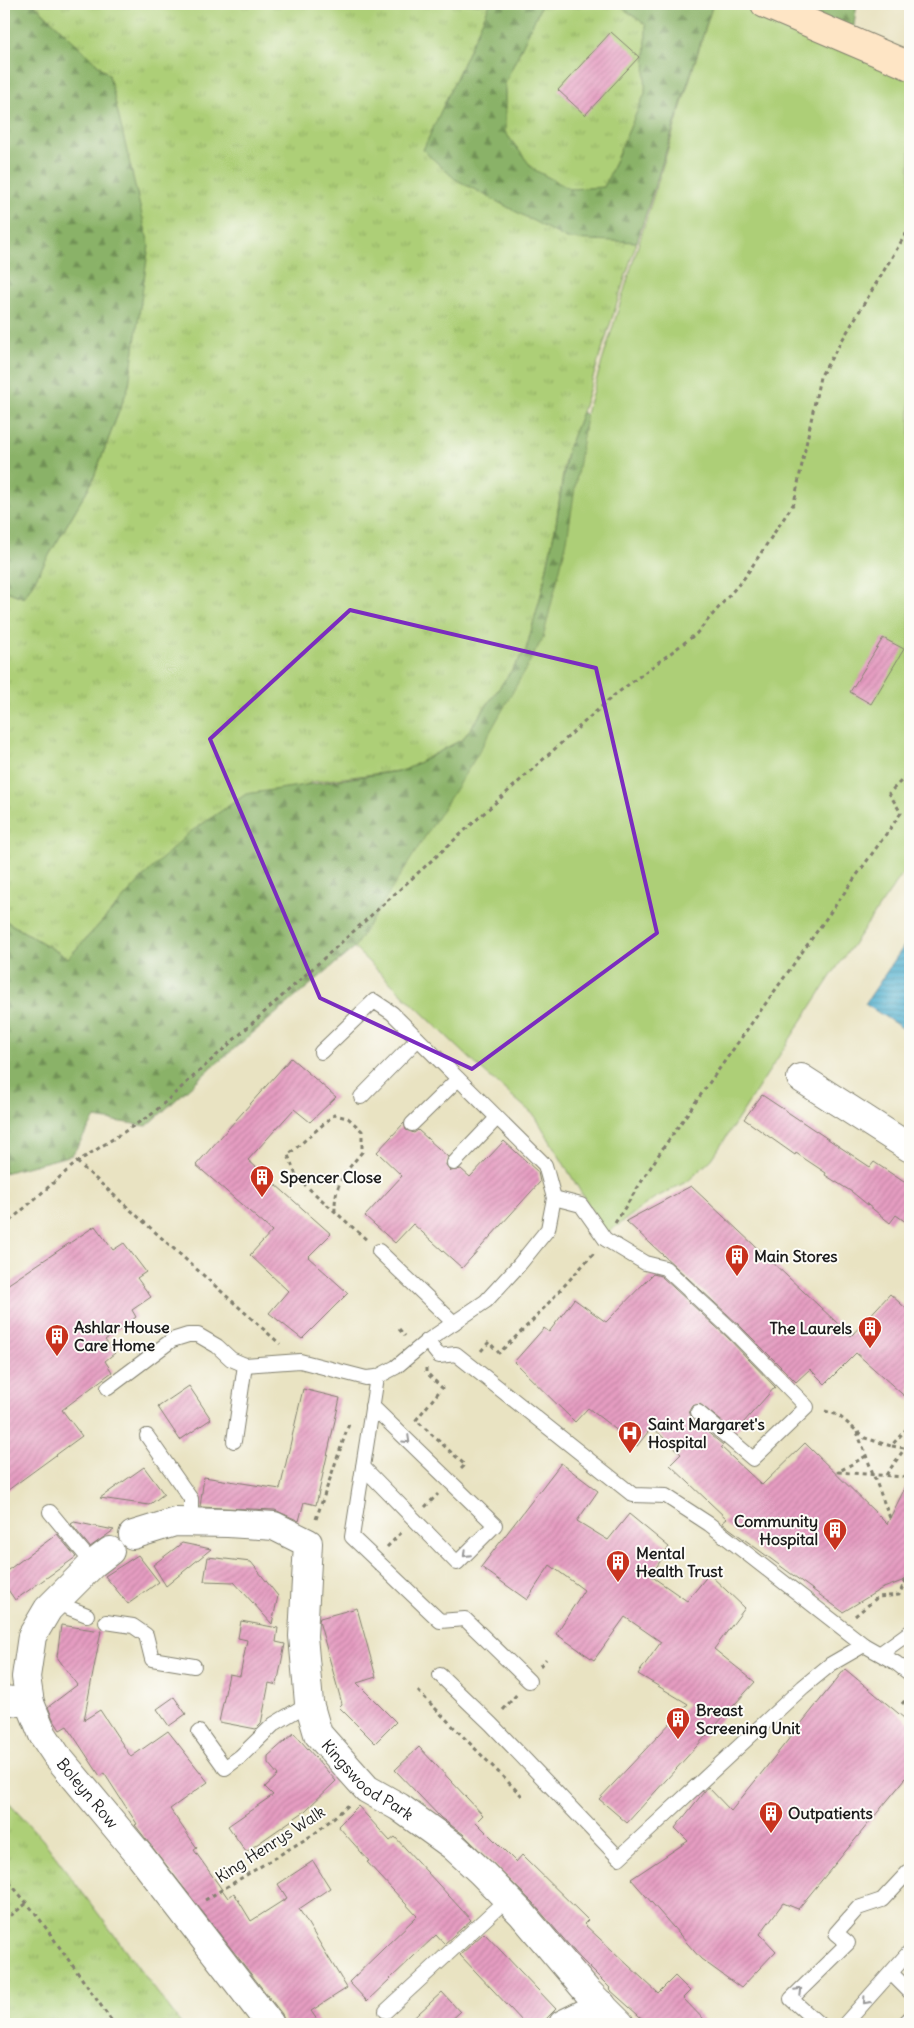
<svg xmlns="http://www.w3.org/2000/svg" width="914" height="2028" font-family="Delius,sans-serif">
  <defs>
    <pattern id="grass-tufts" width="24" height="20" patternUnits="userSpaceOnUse" patternTransform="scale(1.25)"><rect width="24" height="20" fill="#adcf77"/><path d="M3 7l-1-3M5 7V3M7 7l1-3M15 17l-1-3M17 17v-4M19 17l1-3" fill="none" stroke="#94b166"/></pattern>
    <pattern id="forest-firs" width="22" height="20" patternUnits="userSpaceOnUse" patternTransform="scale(1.25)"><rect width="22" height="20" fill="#8ab268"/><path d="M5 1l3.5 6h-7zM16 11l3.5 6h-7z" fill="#709055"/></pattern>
    <pattern id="water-rules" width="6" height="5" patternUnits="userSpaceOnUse" patternTransform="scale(1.25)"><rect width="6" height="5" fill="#4fafce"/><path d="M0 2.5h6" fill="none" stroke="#418ea6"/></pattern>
    <pattern id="building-hatch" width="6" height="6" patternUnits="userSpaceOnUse" patternTransform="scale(1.25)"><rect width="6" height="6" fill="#e59cc1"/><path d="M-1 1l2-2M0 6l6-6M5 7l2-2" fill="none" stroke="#c486a5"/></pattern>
  </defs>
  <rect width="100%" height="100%" fill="#fdfcf7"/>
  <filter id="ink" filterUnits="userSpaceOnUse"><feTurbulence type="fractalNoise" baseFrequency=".02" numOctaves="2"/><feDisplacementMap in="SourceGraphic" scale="10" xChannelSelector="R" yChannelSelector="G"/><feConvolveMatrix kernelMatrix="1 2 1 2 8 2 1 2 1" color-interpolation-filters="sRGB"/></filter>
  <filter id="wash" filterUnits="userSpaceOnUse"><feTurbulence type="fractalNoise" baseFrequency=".0096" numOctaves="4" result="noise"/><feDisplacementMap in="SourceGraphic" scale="20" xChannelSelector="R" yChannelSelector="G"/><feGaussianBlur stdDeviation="1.12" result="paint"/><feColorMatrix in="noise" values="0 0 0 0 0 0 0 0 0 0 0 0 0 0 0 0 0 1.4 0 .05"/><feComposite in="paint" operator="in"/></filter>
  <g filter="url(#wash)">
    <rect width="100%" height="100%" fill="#e9e3c2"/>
    <g fill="url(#grass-tufts)" stroke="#64764a">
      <polygon points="34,4 713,4 582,412 565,459 556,524 542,591 526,650 463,739 405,770 312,782 149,871 68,958 4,920 4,590 24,598 92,482 129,385 109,75"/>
      <polygon points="4,1798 43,1840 181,2024 4,2024"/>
    </g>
    <g fill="url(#forest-firs)" stroke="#536742">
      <polygon points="4,4 34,4 109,75 149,245 129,385 92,482 24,598 4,590"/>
      <polygon points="490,4 542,4 505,83 505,132 533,169 570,189 604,187 645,93 646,25 617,4 713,4 637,242 567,239 455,179 423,150"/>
      <polygon points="795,4 857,4 853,32"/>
      <polygon points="582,412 602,426 549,675 354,948 210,1069 147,1126 95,1118 72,1155 4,1173 4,920 68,958 149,871 189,833 246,794 405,770 463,739 526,650 542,591 556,524 567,451"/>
    </g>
    <polygon fill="#adcf77" stroke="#64764a" points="713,4 759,4 910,67 910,863 831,976 712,1159 688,1181 653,1199 606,1234 535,1116 482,1070 354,948 476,757 543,638 567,540 587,410"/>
    <polygon fill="url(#water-rules)" stroke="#366675" points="910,937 910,1033 865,1004"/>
    <g id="blocks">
      <g fill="url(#building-hatch)">
        <polygon points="611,32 639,57 585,115 558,90"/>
        <polygon points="883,638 904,649 871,704 850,692"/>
        <polygon points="291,1058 336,1097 310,1122 294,1109 248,1160 331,1234 308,1257 348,1293 302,1339 269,1313 288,1291 250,1255 272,1231 196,1165"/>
        <polygon points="762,1095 870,1167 874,1162 910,1186 910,1225 896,1215 890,1223 852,1192 825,1175 826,1173 796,1153 795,1155 744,1119"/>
        <polygon points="404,1123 406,1130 414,1133 418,1130 448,1157 446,1165 451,1171 461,1169 470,1177 504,1141 538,1172 540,1182 462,1268 413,1224 395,1243 365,1216 402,1176 377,1152"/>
        <polygon points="691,1186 851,1336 890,1294 910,1312 910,1401 856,1353 825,1384 810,1369 796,1382 739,1325 626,1221"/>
        <polygon points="95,1226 113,1250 124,1243 146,1272 137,1278 151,1297 132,1310 136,1317 105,1340 115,1353 105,1361 112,1372 62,1410 82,1436 4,1493 4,1287"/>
        <polygon points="653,1274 661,1276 727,1337 775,1387 735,1432 700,1404 692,1406 689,1411 692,1419 723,1445 721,1447 762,1485 805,1443 887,1524 910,1478 910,1578 881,1589 843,1612 722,1523 727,1519 670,1465 681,1454 652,1427 637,1446 588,1408 575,1422 514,1362 544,1328 549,1332 574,1299 606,1322"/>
        <polygon points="189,1386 211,1419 180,1440 158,1407"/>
        <polygon points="303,1389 340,1398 316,1505 304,1502 299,1521 275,1510 200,1507 204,1477 280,1489"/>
        <polygon points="561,1463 598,1491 577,1521 608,1540 629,1514 669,1547 651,1576 687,1601 709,1574 745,1608 714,1649 755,1682 627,1823 599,1799 688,1704 638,1674 661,1642 625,1617 594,1660 556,1634 584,1590 550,1565 527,1600 481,1567"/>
        <polygon points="144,1467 164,1494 149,1505 100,1498"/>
        <polygon points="74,1522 114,1530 90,1547 71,1524"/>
        <polygon points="57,1534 76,1557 15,1600 4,1584 4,1573"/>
        <polygon points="182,1543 211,1549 166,1586 153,1565"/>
        <polygon points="138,1555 159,1582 128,1604 105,1576"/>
        <polygon points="208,1557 251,1562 278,1596 272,1624 234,1582 204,1581"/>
        <polygon points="357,1608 376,1677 357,1683 396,1722 375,1743 339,1707 342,1704 319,1621 320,1618"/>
        <polygon points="241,1621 278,1628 276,1642 285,1644 277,1685 269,1683 261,1724 256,1729 219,1722 229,1674 240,1676 247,1640 238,1638"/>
        <polygon points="61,1625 101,1631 84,1720 100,1710 131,1757 168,1731 208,1782 170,1809 197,1848 194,1850 228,1898 234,1893 251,1921 287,1898 278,1884 313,1861 330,1888 299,1909 347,1988 311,2011 320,2024 285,2024 282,2014 135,1825 137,1824 104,1773 100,1776 67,1726 60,1730 53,1719 48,1707 77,1685 57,1657"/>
        <polygon points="845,1669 910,1723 910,1773 798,1909 783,1903 760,1934 776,1951 741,1988 701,1959 631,1879 688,1841 675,1828 708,1787 731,1811"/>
        <polygon points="174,1697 186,1714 169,1726 157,1709"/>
        <polygon points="294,1733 336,1781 305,1811 246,1852 228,1826 273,1795 265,1787 278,1775 268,1763 268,1756"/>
        <polygon points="419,1747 483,1815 476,1822 516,1862 522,1855 588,1920 584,1924 658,1993 675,1976 690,1991 683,1998 708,2024 648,2024 609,1989 610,1988 580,1958 533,1903 463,1834 441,1818 395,1770"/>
        <polygon points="358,1806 390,1841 395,1837 471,1920 444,1944 436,1935 367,2001 349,1982 417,1916 367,1862 369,1861 338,1826"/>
        <polygon points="484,1933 556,2009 541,2024 525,2024 460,1955"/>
        <polygon points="442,1992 460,2012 447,2024 407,2024"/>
      </g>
    </g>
  </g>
  <g filter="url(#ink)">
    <use href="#blocks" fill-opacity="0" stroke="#82806f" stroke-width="1"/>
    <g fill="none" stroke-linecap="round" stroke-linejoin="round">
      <g stroke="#82806f" stroke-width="16">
        <g id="lane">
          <polyline points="361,1097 418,1039"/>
          <polyline points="412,1124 458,1079"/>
          <polyline points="454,1163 497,1118"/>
          <polyline points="554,1198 581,1205 605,1239 645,1263 665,1268 733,1331 807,1407 753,1459 698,1412"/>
          <polyline points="379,1251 454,1323"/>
          <polyline points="427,1341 439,1356 456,1354 633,1495 666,1496 709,1524 864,1645 896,1663 910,1674"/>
          <polyline points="377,1377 352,1537 440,1621 465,1619 529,1681"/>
          <polyline points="108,1388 172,1340 188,1335 198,1335 217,1346 231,1359 245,1365 300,1361 366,1378 377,1377 396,1367 427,1341 486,1301 519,1265 548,1229 554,1198 545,1165 392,1013 374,1001 321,1052"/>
          <polyline points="147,1436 191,1499 191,1522"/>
          <polyline points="234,1441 245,1365"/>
          <polyline points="363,1467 457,1563 495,1525 372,1406"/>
          <polyline points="50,1512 93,1564"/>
          <polyline points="54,1602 87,1615"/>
          <polyline points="106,1622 133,1626 146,1635 152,1659 194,1666"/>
          <polyline points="881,1653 910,1632"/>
          <polyline points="440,1675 491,1724 619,1858 803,1687 831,1664 864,1645"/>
          <polyline points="199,1732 225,1768 240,1757 274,1724 309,1703"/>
          <polyline points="891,1973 910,1992"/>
          <polyline points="386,2011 507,1899"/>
          <polyline points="819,2024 791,1999 848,1943 836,1933 858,1908 882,1900 910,1870"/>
          <polyline points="845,2024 910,1951"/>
          <polyline points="904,2024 910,2018"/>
        </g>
      </g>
      <g stroke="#82806f" stroke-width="30">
        <g id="street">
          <polyline points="801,1078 910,1148"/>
          <path id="s1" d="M133 1535 175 1522 228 1523 274 1526 308 1543 303 1636 309 1703 318 1734 367 1789 399 1807 453 1846 481 1872 522 1914 587 1991 620 2024"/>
          <path id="s2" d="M110 1551 93 1564 48 1609 32 1636 26 1677 30 1703 43 1735 57 1756 141 1857 270 2024"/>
          <polyline points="4,1700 30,1703"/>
          <polyline points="563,2024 602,2005"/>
        </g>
      </g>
      <g stroke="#82806f" stroke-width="30">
        <polyline id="secondary" points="765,4 910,66"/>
      </g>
      <g stroke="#82806f" stroke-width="3" stroke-dasharray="4 4" stroke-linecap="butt">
        <polyline points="77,1162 280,1344"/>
        <path d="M335 1212C334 1183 345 1173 362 1152V1131L348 1118 334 1115 288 1155 297 1178 367 1240"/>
        <polyline points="615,1223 663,1148 901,813 889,793 910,772"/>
        <polyline points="4,1226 77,1162 152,1114 612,697 696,634 745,577 794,503 820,377 910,227"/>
        <polyline points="399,1329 405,1336"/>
        <polyline points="481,1351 489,1342 499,1353 533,1320 594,1253"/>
        <polyline points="426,1368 426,1372 442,1388 416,1420 465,1465 461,1469"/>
        <polyline points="825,1411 838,1415 865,1438 891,1446 910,1425"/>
        <polyline points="857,1432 890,1518"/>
        <polyline points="892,1446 910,1449"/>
        <polyline points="866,1456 838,1472 905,1477"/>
        <polyline points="886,1475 905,1448"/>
        <polyline points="425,1507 438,1494"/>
        <polyline points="316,1519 350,1421"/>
        <polyline points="387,1547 402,1532"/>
        <polyline points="855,1616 878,1597 899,1595 906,1579"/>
        <polyline points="540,1666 546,1659"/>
        <polyline points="418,1691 522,1796"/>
        <polyline points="902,1704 910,1694"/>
        <polyline points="503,1710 517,1694"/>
        <polyline points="4,1876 36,1914 114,2024"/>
        <polyline points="205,1900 314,1834 350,1804"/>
        <polyline points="4,1921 27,1903"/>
      </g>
      <use href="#lane" stroke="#fff" stroke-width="14"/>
      <use href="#street" stroke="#fff" stroke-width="28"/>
      <use href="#secondary" stroke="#fee5c5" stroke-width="28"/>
    </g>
    <defs><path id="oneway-chevron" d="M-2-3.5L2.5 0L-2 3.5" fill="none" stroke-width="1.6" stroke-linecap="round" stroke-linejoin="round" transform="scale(1.25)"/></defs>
    <g stroke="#999">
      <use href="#oneway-chevron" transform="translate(407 1440) rotate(44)"/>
      <use href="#oneway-chevron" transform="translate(466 1554) rotate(135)"/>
      <use href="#oneway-chevron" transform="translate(799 1991) rotate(-45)"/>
      <use href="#oneway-chevron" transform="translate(866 2001) rotate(132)"/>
    </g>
  </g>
  <path fill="none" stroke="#7b2cbf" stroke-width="4" stroke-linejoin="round" d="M350 610 596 668 657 933 472 1069 320 998 210 739Z"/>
  <defs>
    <g id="building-pin" transform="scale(1.25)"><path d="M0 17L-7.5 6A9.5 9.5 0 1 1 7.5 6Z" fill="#c8321e" stroke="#fdfcf7"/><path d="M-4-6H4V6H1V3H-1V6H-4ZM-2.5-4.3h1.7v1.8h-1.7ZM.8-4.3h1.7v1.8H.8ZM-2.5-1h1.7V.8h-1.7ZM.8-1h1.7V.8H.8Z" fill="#fff"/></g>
    <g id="hospital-pin" transform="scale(1.25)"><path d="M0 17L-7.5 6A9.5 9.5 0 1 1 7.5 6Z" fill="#c8321e" stroke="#fdfcf7"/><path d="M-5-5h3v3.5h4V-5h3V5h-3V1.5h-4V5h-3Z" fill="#fff"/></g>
  </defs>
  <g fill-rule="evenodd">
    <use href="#building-pin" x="262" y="1177"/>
    <use href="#building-pin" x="737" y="1256"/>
    <use href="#building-pin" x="870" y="1328"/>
    <use href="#building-pin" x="57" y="1336"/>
    <use href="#hospital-pin" x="630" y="1433"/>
    <use href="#building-pin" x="835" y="1530"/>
    <use href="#building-pin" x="618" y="1562"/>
    <use href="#building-pin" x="678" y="1719"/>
    <use href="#building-pin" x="771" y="1813"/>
  </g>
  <g text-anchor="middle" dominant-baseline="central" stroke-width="4" stroke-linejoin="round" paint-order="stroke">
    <g font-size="16" font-weight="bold" fill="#1c1c1c" stroke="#fdfcf7" text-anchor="start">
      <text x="280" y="1177">Spencer Close</text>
      <text x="754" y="1256">Main Stores</text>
      <text x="74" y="1327">Ashlar House<tspan x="74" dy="18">Care Home</tspan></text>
      <text x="852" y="1328" text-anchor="end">The Laurels</text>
      <text x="648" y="1424">Saint Margaret's<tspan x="648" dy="18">Hospital</tspan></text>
      <text x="818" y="1521" text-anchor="end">Community<tspan x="818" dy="18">Hospital</tspan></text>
      <text x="636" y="1553">Mental<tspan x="636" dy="18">Health Trust</tspan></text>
      <text x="696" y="1710">Breast<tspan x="696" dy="18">Screening Unit</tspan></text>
      <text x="788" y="1813">Outpatients</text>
    </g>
    <g font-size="16" fill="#1c1c1c" stroke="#fdfcf7">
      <text stroke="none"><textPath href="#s1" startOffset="442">Kingswood Park</textPath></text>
      <text stroke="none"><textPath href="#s2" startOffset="292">Boleyn Row</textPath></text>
      <text transform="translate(270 1844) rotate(-33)">King Henrys Walk</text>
    </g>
  </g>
  <rect width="914" height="2028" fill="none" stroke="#fdfcf7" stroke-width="20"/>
</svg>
